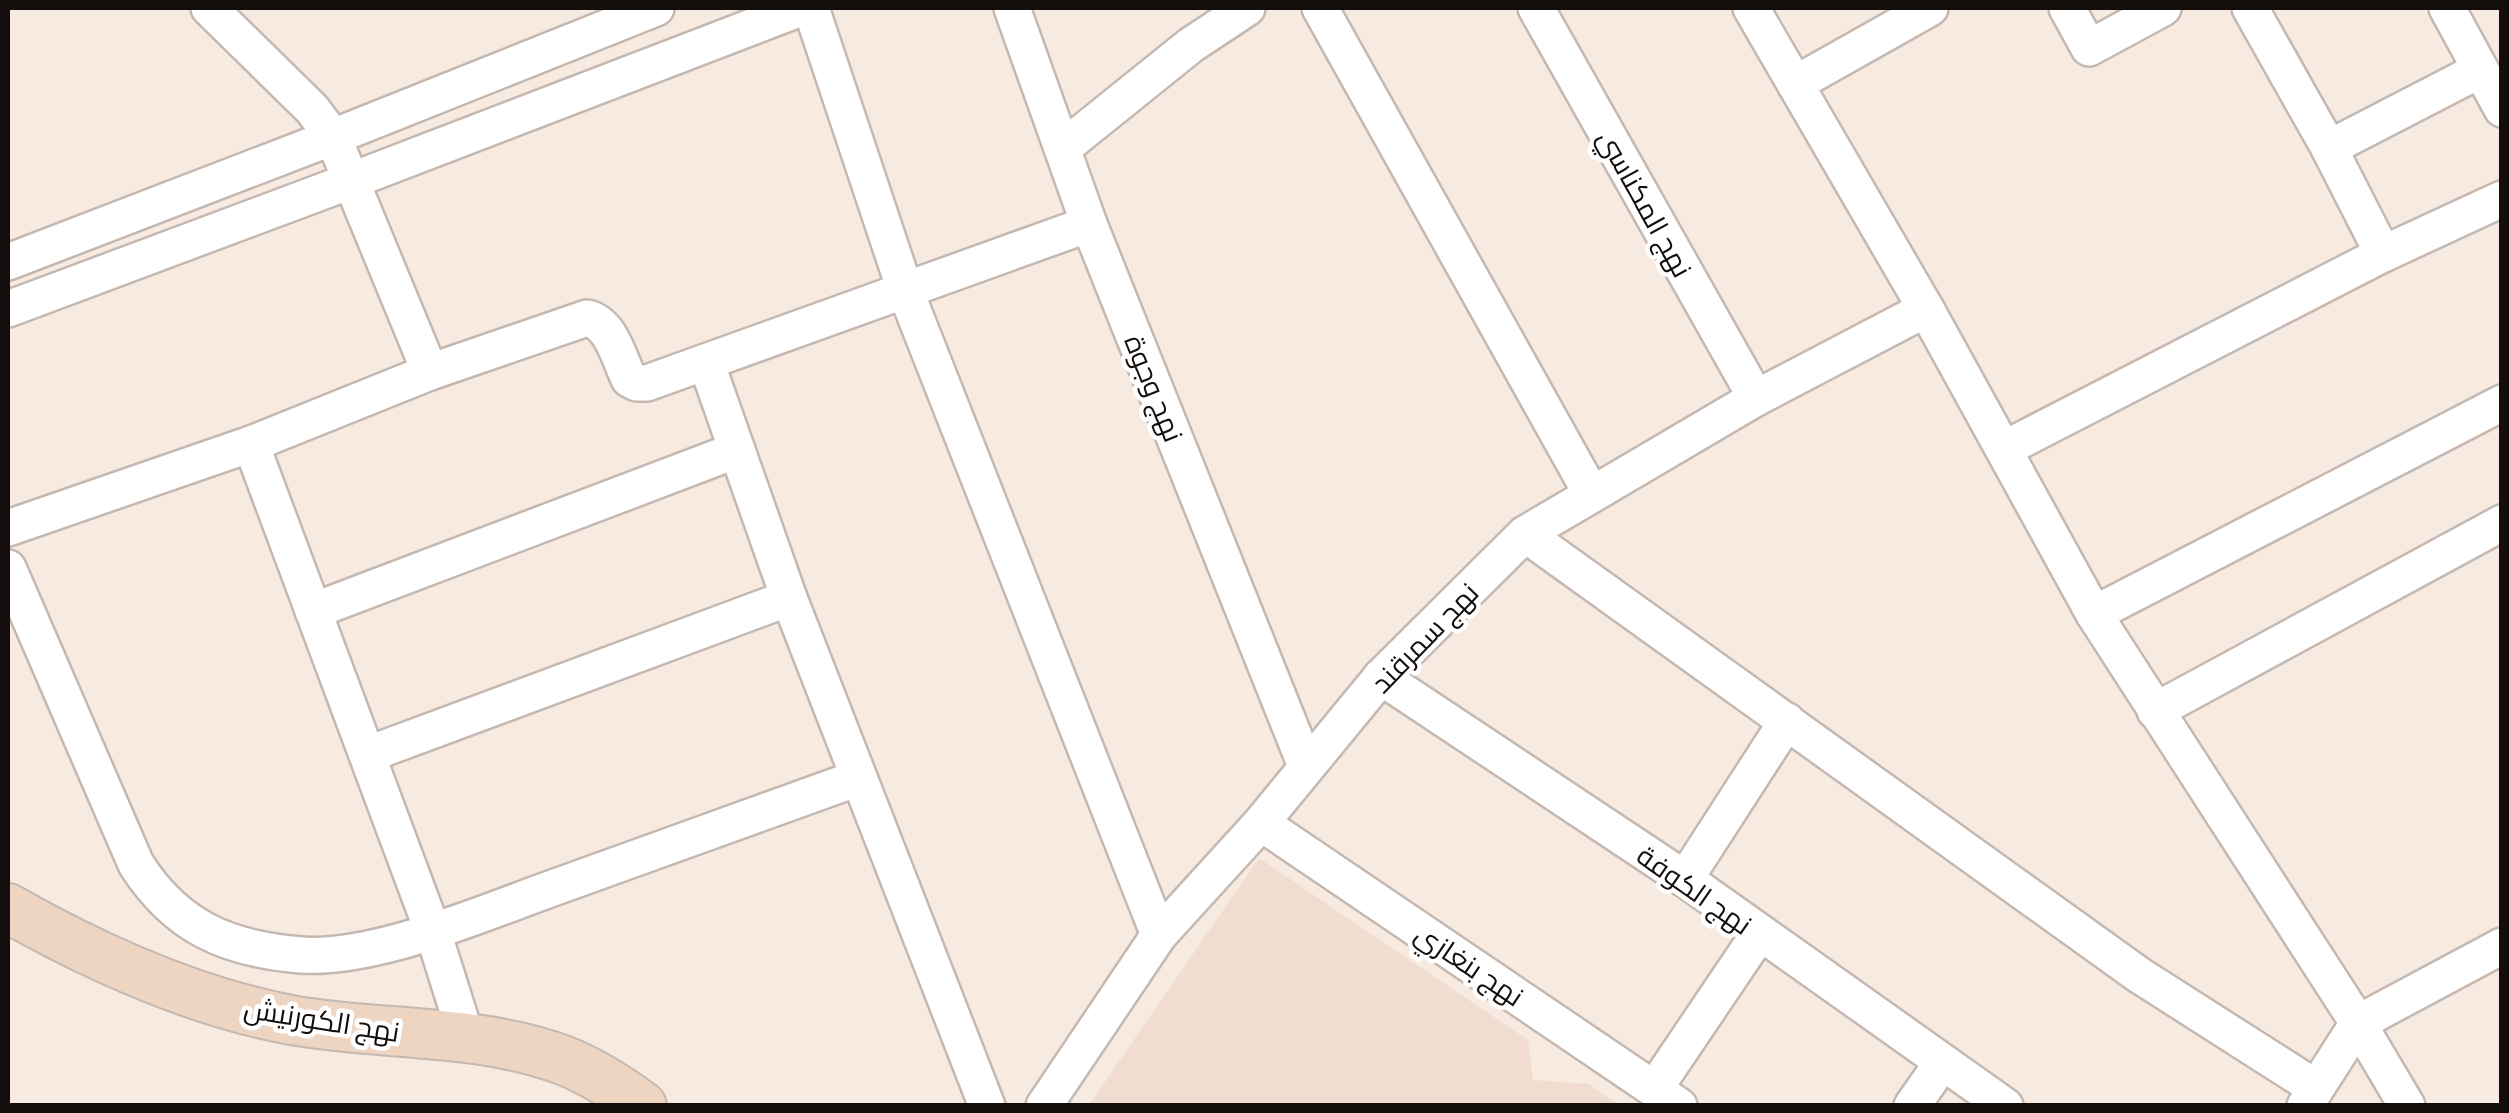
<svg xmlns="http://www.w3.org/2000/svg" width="2509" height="1113" font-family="Manrope,Cairo,sans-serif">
  <rect width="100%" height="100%" fill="#f7eae1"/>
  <polygon fill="#f0ddd0" points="1259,858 1528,1040 1533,1080 1589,1084 1619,1105 1089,1105"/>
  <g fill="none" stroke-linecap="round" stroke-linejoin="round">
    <g stroke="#c4b8b0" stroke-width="40">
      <g id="street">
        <polyline points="209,8 312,109 333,137 430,372"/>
        <polyline points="811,8 905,290 1159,935"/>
        <polyline points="1012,8 1089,224 1306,766"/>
        <polyline points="1320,8 1591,493"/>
        <polyline points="1536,8 1756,398"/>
        <polyline points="1751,8 1926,309 2094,614 2358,1023 2407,1106"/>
        <polyline points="2067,8 2089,48 2163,8"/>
        <polyline points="2250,8 2329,148 2383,254"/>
        <polyline points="2447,8 2502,109"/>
        <polyline points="1795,84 1930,8"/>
        <polyline points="1063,148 1191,45 1247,8"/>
        <polyline points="2329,148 2480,70"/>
        <polyline points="8,262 333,137 656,8"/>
        <polyline points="8,309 353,180 801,8"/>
        <polyline points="706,362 789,598 987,1106"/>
        <polyline points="251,444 433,932 467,1040"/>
        <polyline points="2004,449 2383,254 2502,199"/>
        <path d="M8 528 251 444 430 372 587 318C611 323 619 358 629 379L637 383H647L1089 224"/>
        <polyline points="1525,534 2139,975 2316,1088"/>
        <path d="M8 568 136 864C176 927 227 949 301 955 374 960 481 914 550 889 653 852 755 815 858 778"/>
        <polyline points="313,611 737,450"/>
        <polyline points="2094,614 2502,403"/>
        <polyline points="1381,677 1685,879 2005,1106"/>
        <polyline points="2155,711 2502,523"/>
        <polyline points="369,754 789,598"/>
        <polyline points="1261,823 1679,1106"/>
        <polyline points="1685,879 1787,721"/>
        <polyline points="1655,1088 1759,934"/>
        <polyline points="1044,1106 1159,935 1261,823 1381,677 1525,534 1756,398 1926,309"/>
        <polyline points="1912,1106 1942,1063"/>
        <polyline points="2305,1106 2358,1023 2502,946"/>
      </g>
    </g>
    <g stroke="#c4b8b0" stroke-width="52">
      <path id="secondary" d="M8 908C96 958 191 1001 291 1020 380 1036 477 1028 563 1060 591 1071 618 1088 642 1106"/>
    </g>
    <use href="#street" stroke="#fff" stroke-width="35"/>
    <use href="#secondary" stroke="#edd5c1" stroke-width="48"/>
  </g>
  <g text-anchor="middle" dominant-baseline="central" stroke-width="9" stroke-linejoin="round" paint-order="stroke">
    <g font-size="28" fill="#130e0c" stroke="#fff">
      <text transform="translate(1646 203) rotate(61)">نهج المكناسي</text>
      <text transform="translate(1155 388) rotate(68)">نهج وجوة</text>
      <text transform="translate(1424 637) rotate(-46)">نهج سمرقند</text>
      <text transform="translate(1695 889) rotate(35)">نهج الكوفة</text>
      <text transform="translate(1470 964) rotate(34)">نهج بنغازي</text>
      <text transform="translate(322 1019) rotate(9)">نهج الكورنيش</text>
    </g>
  </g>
  <rect width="2509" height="1113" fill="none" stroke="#130e0c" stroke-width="20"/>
</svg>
